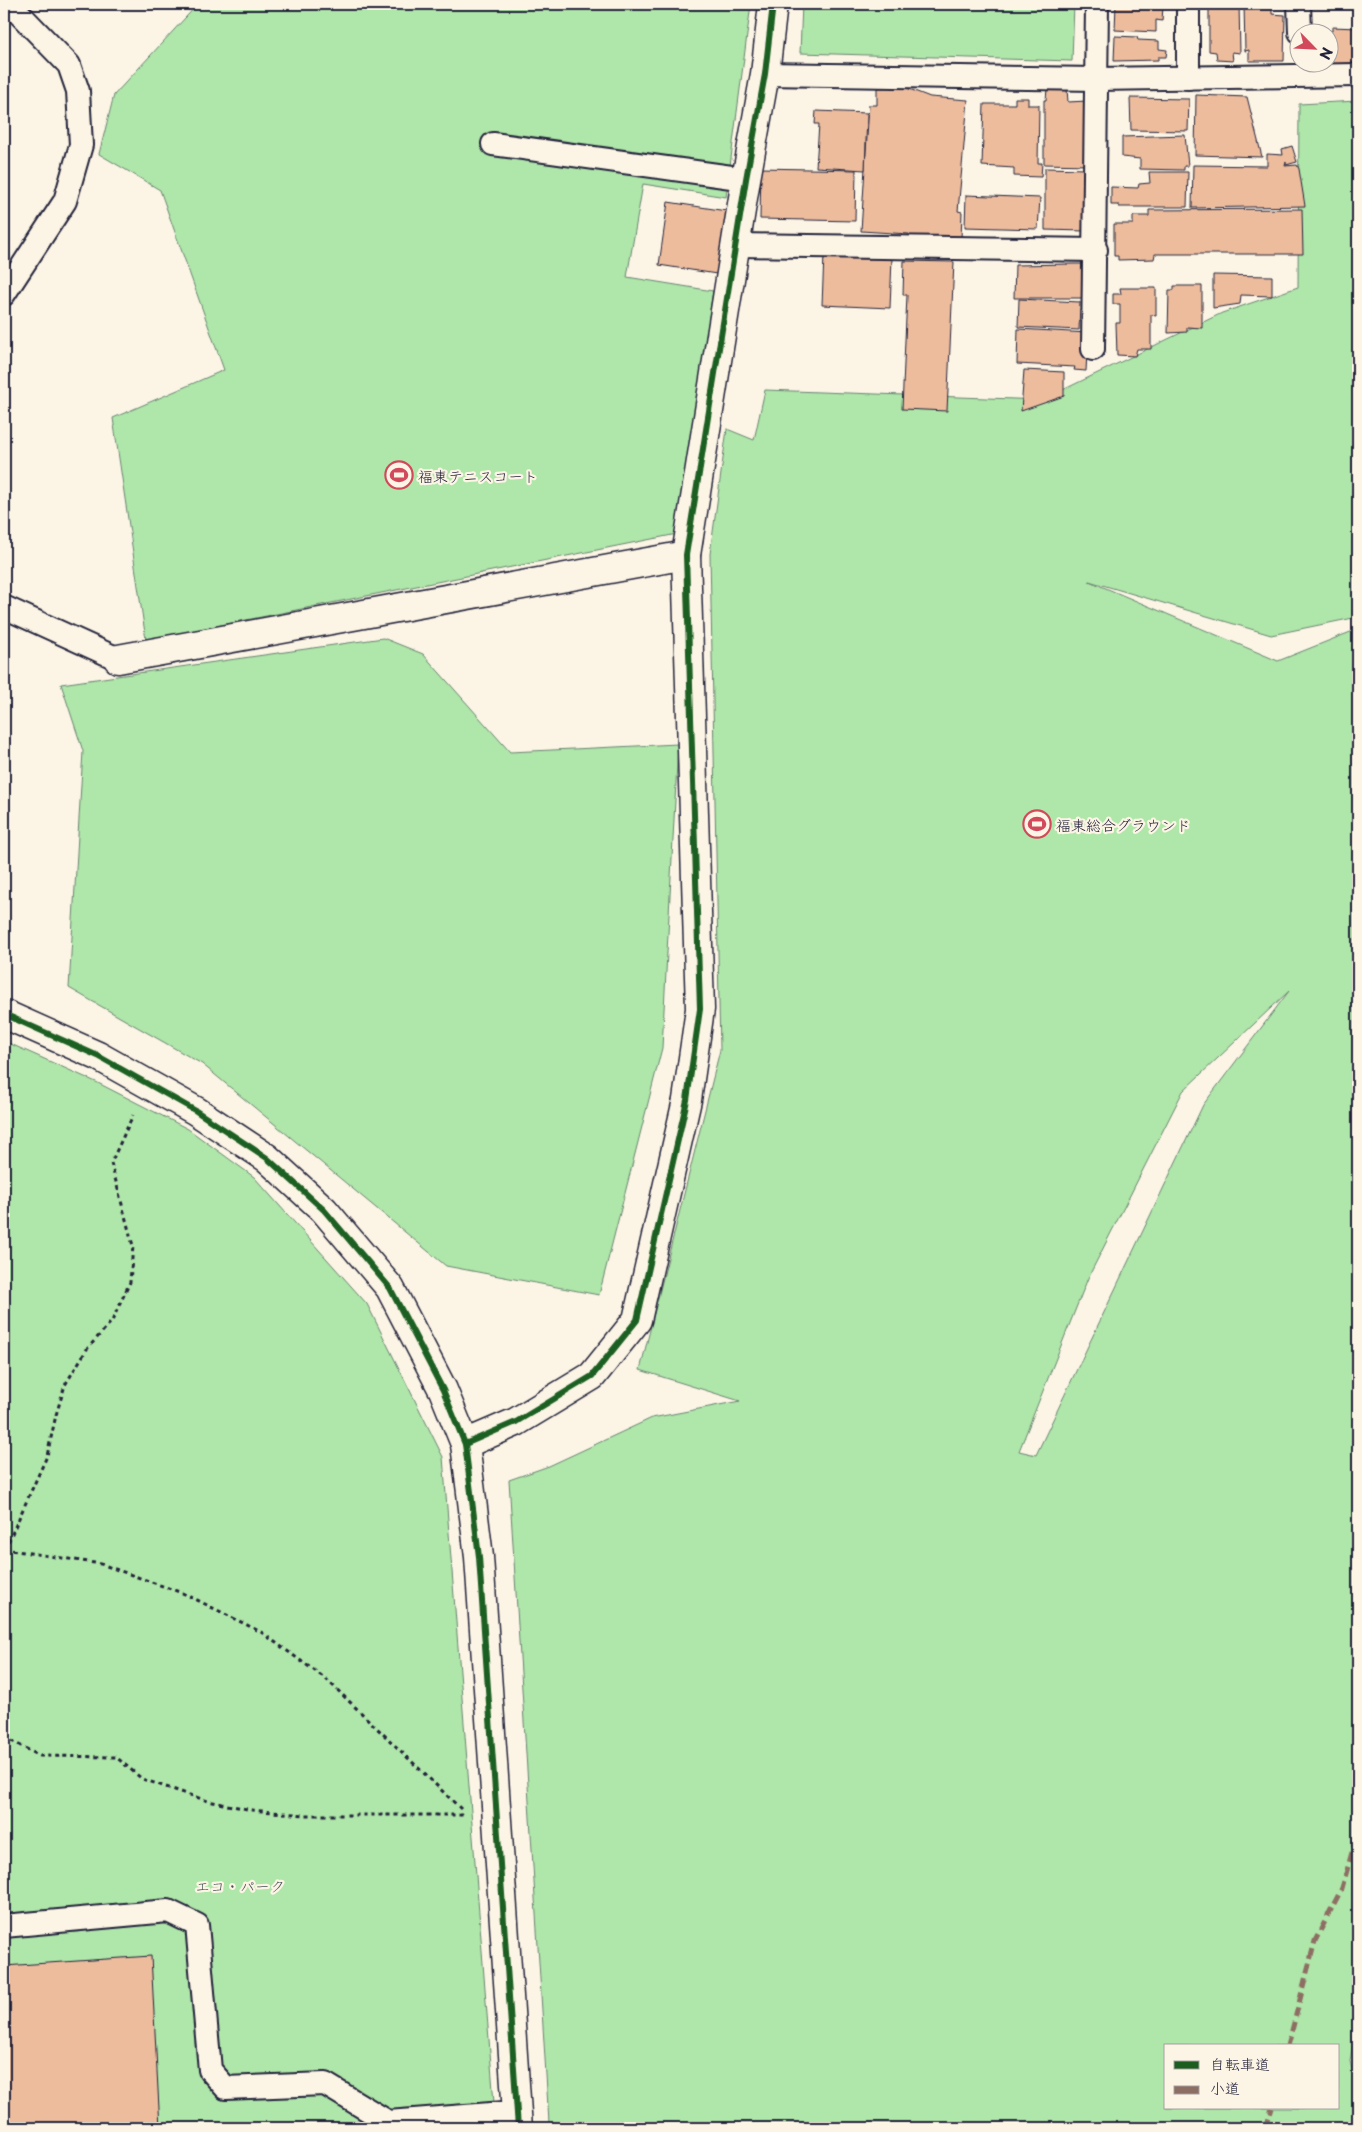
<svg xmlns="http://www.w3.org/2000/svg" width="1362" height="2132" font-family="'Playpen Sans','Klee One',sans-serif">
  <rect width="100%" height="100%" fill="#fcf5e5"/>
  <filter id="ink" filterUnits="userSpaceOnUse"><feTurbulence type="fractalNoise" baseFrequency=".02" numOctaves="2"/><feDisplacementMap in="SourceGraphic" scale="10" xChannelSelector="R" yChannelSelector="G"/><feConvolveMatrix kernelMatrix="1 2 1 2 8 2 1 2 1" color-interpolation-filters="sRGB"/></filter>
  <g filter="url(#ink)">
    <g fill="#afe6a9" stroke="#688472" fill-rule="evenodd">
      <polygon points="198,4 751,4 726,197 643,184 627,277 713,291 677,534 146,640 113,418 224,370 160,190 99,154 114,95"/>
      <polygon points="802,4 1074,4 1072,61 800,53"/>
      <path d="M1358 101V617L1271 635 1089 581 1278 661 1358 629V2018L1350 2061 1358 2094V2128H536L549 2123 509 1480 549 1466 652 1418 740 1401 640 1370 720 1050 710 554 727 429 754 440 765 390 1042 400 1222 313 1298 287 1299 104ZM1289 991 1203 1105 1036 1455 1019 1451 1088 1278 1183 1091ZM1166 2046H1338V2108H1166Z"/>
      <polygon points="383,638 423,654 510,752 678,744 662,1048 599,1295 446,1266 202,1064 69,988 83,751 61,684"/>
      <polygon points="4,1041 96,1082 188,1129 254,1177 367,1304 443,1457 496,2128 4,2128"/>
    </g>
    <g fill="#edbc9d" stroke="#22223b">
      <polygon points="1116,4 1163,6 1162,21 1156,20 1156,32 1115,30"/>
      <polygon points="1209,4 1239,4 1240,53 1232,52 1233,61 1217,60 1216,52 1209,51"/>
      <polygon points="1244,4 1272,4 1272,14 1285,15 1284,61 1249,61 1249,50 1245,51"/>
      <rect x="1357" y="4" width="1" height="22"/>
      <polygon points="1332,27 1358,28 1358,65 1332,64 1330,32 1320,32 1332,31"/>
      <polygon points="1115,36 1137,37 1138,40 1159,41 1159,49 1167,50 1166,57 1158,57 1158,60 1114,61"/>
      <polygon points="904,87 930,97 968,100 958,211 962,212 961,239 909,237 909,234 861,231 869,105 877,105 877,88"/>
      <polygon points="1047,89 1067,89 1068,102 1087,101 1088,165 1044,164 1044,100 1046,100"/>
      <polygon points="1196,95 1247,97 1262,157 1195,155"/>
      <polygon points="1015,98 1028,98 1028,105 1039,105 1038,163 1042,163 1041,177 1014,176 1014,168 982,166 984,104 1015,104"/>
      <polygon points="1130,98 1189,99 1188,131 1131,130"/>
      <polygon points="816,111 867,113 865,170 816,167 819,124 815,124"/>
      <polygon points="1185,135 1188,166 1184,166 1184,170 1140,169 1140,159 1122,157 1122,137"/>
      <polygon points="1292,146 1297,162 1286,165 1286,162 1285,166 1297,165 1299,169 1305,206 1192,208 1193,165 1267,166 1267,154 1283,155 1282,149"/>
      <polygon points="761,168 856,170 855,221 760,219"/>
      <polygon points="1045,168 1085,169 1085,231 1045,230"/>
      <polygon points="1149,172 1188,172 1187,207 1119,207 1119,205 1111,205 1111,187 1138,188 1139,184 1150,183"/>
      <polygon points="966,195 1040,198 1038,229 965,227"/>
      <polygon points="668,202 733,212 723,275 659,265"/>
      <polygon points="1302,209 1303,254 1155,254 1154,259 1118,260 1118,256 1114,256 1114,224 1133,224 1133,216 1149,216 1149,210"/>
      <polygon points="824,255 892,258 890,308 822,305"/>
      <polygon points="904,261 954,262 947,411 902,409 907,295 903,295"/>
      <polygon points="1073,264 1088,264 1087,298 1014,298 1015,265"/>
      <polygon points="1213,275 1272,276 1272,296 1241,295 1240,304 1213,308"/>
      <polygon points="1174,286 1202,286 1202,328 1187,327 1187,332 1168,333 1169,290 1174,290"/>
      <polygon points="1120,288 1156,288 1156,316 1151,315 1151,349 1137,349 1135,356 1117,355 1116,323 1120,323 1120,304 1113,304 1113,294 1121,294"/>
      <polygon points="1019,299 1080,302 1079,330 1018,327"/>
      <polygon points="1018,329 1088,333 1086,371 1074,370 1075,367 1017,364"/>
      <polygon points="1024,370 1064,372 1064,396 1021,411"/>
      <polygon points="151,1956 160,2128 4,2128 4,1966"/>
    </g>
    <g fill="none" stroke-linecap="round" stroke-linejoin="round">
      <g stroke="#22223b" stroke-width="26">
        <g id="lane">
          <polyline points="1188,4 1188,78"/>
          <polyline points="1299,4 1300,32"/>
          <polyline points="765,74 1097,79 1357,75"/>
          <polyline points="493,144 746,179"/>
          <polyline points="737,245 1096,250"/>
          <polyline points="4,294 65,201 81,145 78,91 69,65 10,4"/>
          <polyline points="1093,349 1097,4"/>
          <polyline points="4,607 118,659"/>
          <polyline points="4,1926 168,1911 197,1925 210,2070 226,2088 325,2084 388,2122 383,2128"/>
          <polyline points="388,2122 517,2112"/>
        </g>
      </g>
      <g stroke="#22223b" stroke-width="31">
        <g id="street">
          <polyline points="118,659 686,555"/>
          <polyline points="465,1444 516,1422 592,1376 637,1320 687,1100 700,1009 686,555 746,179 765,74 773,4"/>
        </g>
      </g>
      <g stroke="#22223b" stroke-width="31">
        <polyline id="secondary" points="4,1014 98,1056 196,1111 267,1158 324,1210 390,1288 443,1390 465,1444 479,1557 518,2128"/>
      </g>
      <g stroke="#22223b" stroke-width="3" stroke-dasharray="4 4" stroke-linecap="butt">
        <polyline points="4,1549 101,1564 185,1594 261,1632 326,1679 461,1809"/>
        <polyline points="5,1549 47,1456 56,1415 65,1385 87,1349 112,1321 130,1282 133,1246 111,1163 133,1115"/>
        <polyline points="4,1737 40,1756 116,1757 142,1779 208,1801 252,1810 305,1815 464,1815"/>
      </g>
      <use href="#lane" stroke="#fcf5e5" stroke-width="22"/>
      <use href="#street" stroke="#fcf5e5" stroke-width="28"/>
      <use href="#secondary" stroke="#fcf5e5" stroke-width="28"/>
      <g stroke="#8d6e63" stroke-width="5" stroke-dasharray="10 5" stroke-linecap="butt">
        <polyline points="1288,2046 1315,1941 1342,1888 1358,1831"/>
        <polyline points="1266,2128 1272,2108"/>
      </g>
      <g stroke="#fcf5e5" stroke-width="9">
        <g id="cycleway">
          <polyline points="4,1014 98,1056 196,1111 267,1158 324,1210 390,1288 443,1390 465,1444 479,1557 518,2128"/>
          <polyline points="465,1444 516,1422 592,1376 637,1320 687,1100 700,1009 686,555 746,179 765,74 773,4"/>
        </g>
      </g>
      <use href="#cycleway" stroke="#1b5e20" stroke-width="6"/>
    </g>
  </g>
  <defs>
    <g id="stadium-ring" transform="scale(1.4375)"><circle r="9.5" fill="#fcf5e5" stroke="#d1495b" stroke-width="1.5"/><path d="M0-5a6.5 5 0 1 0 0 10a6.5 5 0 1 0 0-10ZM-3.5-1.8h7v3.6h-7Z" fill="#d1495b"/></g>
  </defs>
  <g fill-rule="evenodd">
    <use href="#stadium-ring" x="399" y="475"/>
    <use href="#stadium-ring" x="1037" y="824"/>
  </g>
  <g text-anchor="middle" dominant-baseline="central" stroke-width="4.5" stroke-linejoin="round" paint-order="stroke">
    <g font-size="15" fill="#22223b" stroke="#fcf5e5" text-anchor="start">
      <text x="418" y="475">福東テニスコート</text>
      <text x="1056" y="824">福東総合グラウンド</text>
    </g>
    <g font-size="15" fill="#455356" stroke="#fcf5e5">
      <text x="240" y="1885">エコ・パーク</text>
    </g>
  </g>
  <rect width="1362" height="2132" fill="none" stroke="#fcf5e5" stroke-width="20"/>
  <rect x="10" y="10" width="1342" height="2112" fill="none" stroke="#22223b" stroke-width="2" filter="url(#ink)"/>
  <rect x="1164" y="2044" width="175" height="65" fill="#fcf5e5" stroke="#a5a1a1"/>
  <rect x="1174" y="2061" width="25" height="8" fill="#1b5e20" stroke="#a5a1a1"/>
  <text x="1210" y="2070" font-size="15" fill="#22223b">自転車道</text>
  <rect x="1174" y="2086" width="25" height="8" fill="#8d6e63" stroke="#a5a1a1"/>
  <text x="1210" y="2094" font-size="15" fill="#22223b">小道</text>
  <g transform="translate(1314 48) rotate(114)"><circle r="24" fill="#fcf5e5" stroke="#a5a1a1"/>
  <path d="M0-4L9 19L0 12L-9 19Z" fill="#d1495b"/>
  <text y="-8" font-size="14" font-weight="bold" text-anchor="middle" fill="#22223b">N</text>
  </g>
</svg>
